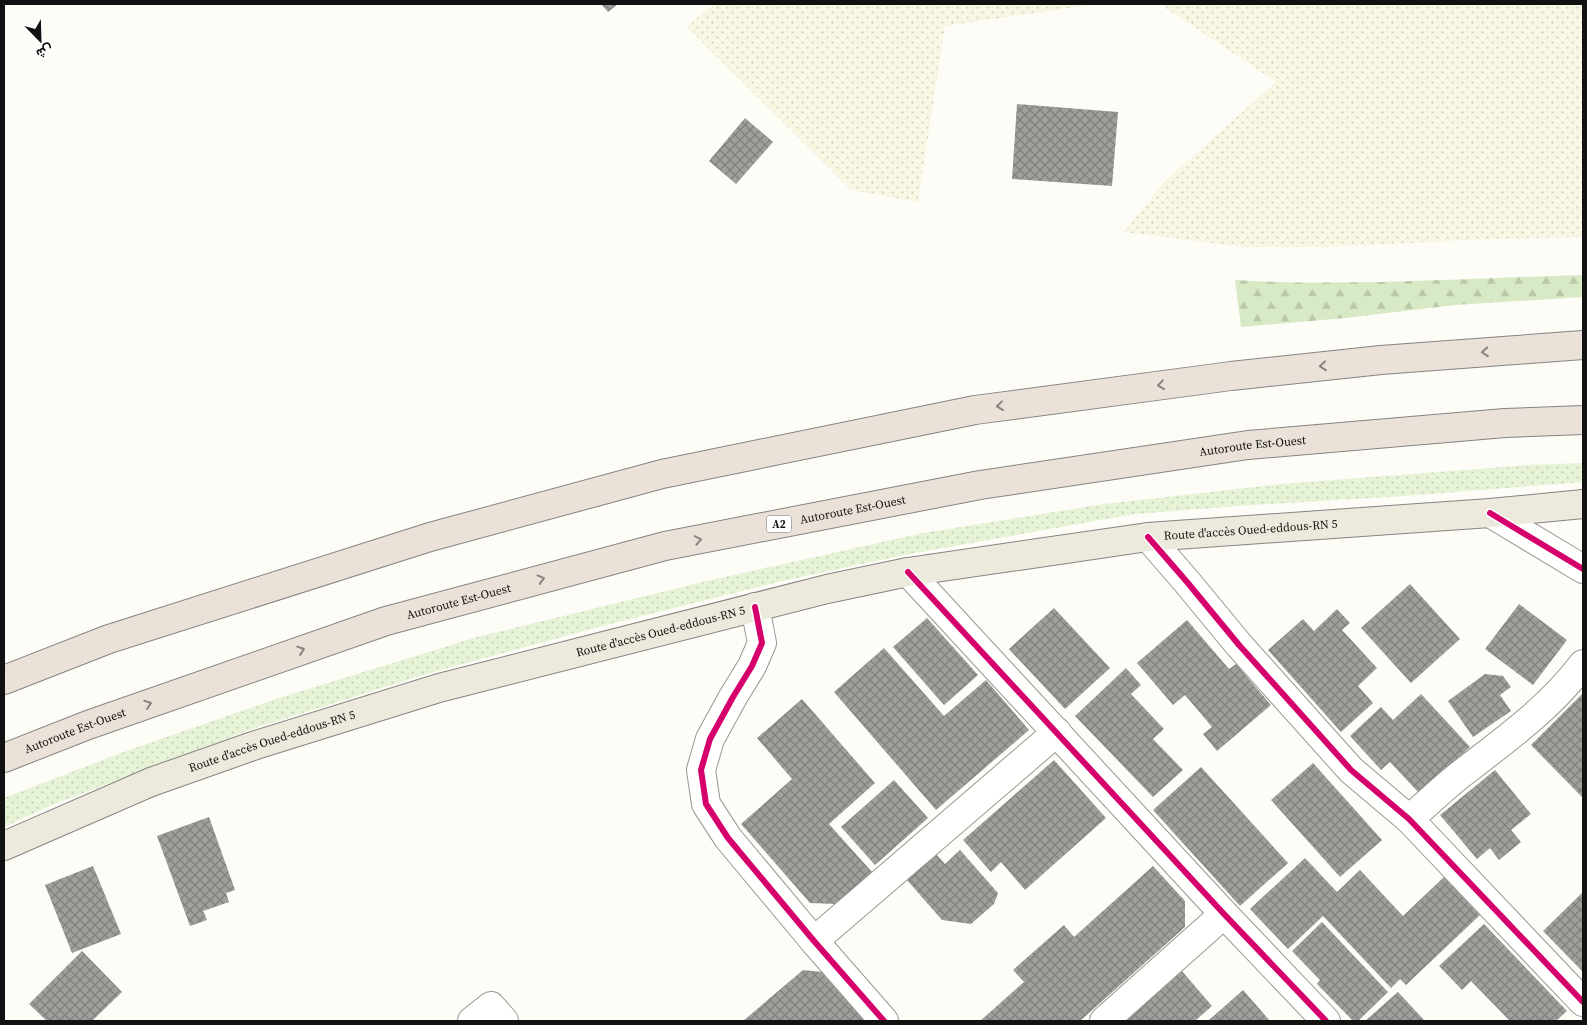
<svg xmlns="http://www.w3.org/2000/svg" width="1587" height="1025" font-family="'Source Serif 4',Vazirmatn,serif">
  <defs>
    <pattern id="farmland-dots" width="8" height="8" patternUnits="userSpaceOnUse" patternTransform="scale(1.25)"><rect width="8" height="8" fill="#f9f7e4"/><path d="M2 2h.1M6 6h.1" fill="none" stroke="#d4d3c3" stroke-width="1.8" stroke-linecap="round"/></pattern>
    <pattern id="grass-dots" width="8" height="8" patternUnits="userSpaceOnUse" patternTransform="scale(1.25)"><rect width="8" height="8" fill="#e7f3d7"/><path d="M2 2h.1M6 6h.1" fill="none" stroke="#c5cfb8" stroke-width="1.8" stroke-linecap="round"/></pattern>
    <pattern id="forest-firs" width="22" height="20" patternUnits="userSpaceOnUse" patternTransform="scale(1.25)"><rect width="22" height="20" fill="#d8eac5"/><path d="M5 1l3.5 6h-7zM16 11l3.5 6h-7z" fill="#b8c8a8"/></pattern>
    <pattern id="building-cross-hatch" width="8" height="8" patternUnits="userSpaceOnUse" patternTransform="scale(1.25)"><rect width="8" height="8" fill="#a19f9c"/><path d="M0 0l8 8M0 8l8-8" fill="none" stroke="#82807e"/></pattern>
  </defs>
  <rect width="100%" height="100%" fill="#fdfcf7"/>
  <g fill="url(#farmland-dots)">
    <polygon points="713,4 1098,4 945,26 918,202 851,190 687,27"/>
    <polygon points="1160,4 1583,4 1583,237 1491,239 1328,247 1244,247 1124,232 1163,183 1276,82"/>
  </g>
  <polygon fill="url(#grass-dots)" points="1583,463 1583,482 1391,497 1252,505 1135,514 904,555 778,582 606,625 430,673 255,728 52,805 4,827 4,798 121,753 279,698 477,637 707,581 923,533 1104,504 1282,484 1529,465"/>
  <path fill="url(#forest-firs)" d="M1583 275V297L1455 305 1345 318 1241 327 1235 280C1351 287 1467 278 1583 275Z"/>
  <g fill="url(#building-cross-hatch)">
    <polygon points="601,4 618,4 608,12"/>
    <polygon points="1017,104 1118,112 1112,186 1012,179"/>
    <polygon points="745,118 773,142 736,184 709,161"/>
    <polygon points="1410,584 1460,639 1411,683 1361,628"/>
    <polygon points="1519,604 1567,640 1533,685 1485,649"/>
    <polygon points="1054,608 1110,668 1065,709 1009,649"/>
    <polygon points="1337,609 1350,623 1342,630 1377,668 1358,686 1373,703 1341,732 1268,650 1303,619 1314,631"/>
    <polygon points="927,618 978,675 944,705 893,647"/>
    <polygon points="1187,620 1229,669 1236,664 1271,705 1217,751 1203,734 1212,727 1185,695 1173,705 1137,663"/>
    <polygon points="884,648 944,716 986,680 1029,730 936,810 834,692"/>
    <polygon points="1126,668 1141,685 1131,694 1164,729 1153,739 1183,770 1153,797 1075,716"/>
    <polygon points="1485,674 1503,676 1511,687 1500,695 1511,711 1473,737 1448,701"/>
    <polygon points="1583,693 1583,798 1531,745"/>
    <polygon points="1421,694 1470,747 1419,793 1390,762 1381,770 1350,736 1381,707 1393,720"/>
    <polygon points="802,699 875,783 829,824 872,872 836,904 810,903 741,824 792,779 757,738"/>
    <polygon points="1054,760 1106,818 1025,890 1001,862 991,872 963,840"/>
    <polygon points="1313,763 1382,840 1340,877 1271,800"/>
    <polygon points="1201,767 1288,863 1240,906 1153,810"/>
    <polygon points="1495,770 1531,814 1511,830 1521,842 1499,860 1490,848 1477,859 1440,815"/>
    <polygon points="894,780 928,818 875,865 841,827"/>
    <polygon points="209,817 235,890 226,893 229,902 203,911 207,920 190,926 157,836"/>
    <polygon points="960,850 998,893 994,904 971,924 942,920 907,880 936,854 945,864"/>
    <polygon points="1305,858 1337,892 1360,870 1403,916 1444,877 1480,915 1406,985 1400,979 1391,988 1323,916 1288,949 1250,909"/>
    <polygon points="93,866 121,934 72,953 45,885"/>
    <polygon points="1153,866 1185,901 1185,927 1080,1021 980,1021 1024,982 1013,970 1064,925 1074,937"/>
    <polygon points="1583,892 1583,972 1543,931"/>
    <polygon points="1322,922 1388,992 1358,1021 1353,1021 1317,984 1320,980 1292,951"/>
    <polygon points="1484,924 1567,1011 1556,1021 1510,1021 1471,981 1462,990 1439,966"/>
    <polygon points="82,951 122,992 92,1021 47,1021 29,1004"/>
    <polygon points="803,970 822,972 865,1021 743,1021"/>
    <polygon points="1181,970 1212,1006 1195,1021 1125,1021"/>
    <polygon points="1243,990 1270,1021 1208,1021"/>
    <polygon points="1398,992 1425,1021 1365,1021"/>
  </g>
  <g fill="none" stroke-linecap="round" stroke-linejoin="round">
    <g stroke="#979795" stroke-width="30">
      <g id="minor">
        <polyline points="1490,513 1583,569"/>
        <polyline points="1148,537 1187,582 1239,645 1351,770 1409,819 1583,1002"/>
        <polyline points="908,572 1224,914 1326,1021"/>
        <polyline points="755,607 762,643 752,666 733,697 710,739 701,770 706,804 728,838 814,941 884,1021"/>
        <path d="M1409 819C1427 804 1443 788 1461 774 1505 740 1550 708 1583 664"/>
        <polyline points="814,941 1057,732"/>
        <polyline points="472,1021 491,1006 504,1021"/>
        <polyline points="1104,1021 1224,914"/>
      </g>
    </g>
    <g stroke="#858482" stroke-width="30">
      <g id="major">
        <path id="s1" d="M4 846 151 782 256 745 439 688 827 589 908 572 1148 537 1490 513 1583 504"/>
      </g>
    </g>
    <g stroke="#858482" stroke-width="30">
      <g id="highway">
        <polyline points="4,680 109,639 430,537 662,474 975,410 1231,376 1381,360 1583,345"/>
        <path id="s2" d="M4 758 88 725 386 621 665 546 980 485 1248 445 1505 423 1583 420"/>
      </g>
    </g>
    <use href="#minor" stroke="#fffffe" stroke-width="28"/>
    <use href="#major" stroke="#ede9dc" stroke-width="28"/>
    <use href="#highway" stroke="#eae1d8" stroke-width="28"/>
    <g stroke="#fff" stroke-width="9">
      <g id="cycleway">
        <polyline points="1490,513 1583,569"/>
        <polyline points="1148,537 1187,582 1239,645 1351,770 1409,819 1583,1002"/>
        <polyline points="908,572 1224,914 1326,1021"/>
        <polyline points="755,607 762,643 752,666 733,697 710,739 701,770 706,804 728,838 814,941 884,1021"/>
      </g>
    </g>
    <use href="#cycleway" stroke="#d6006c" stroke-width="6"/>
  </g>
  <defs><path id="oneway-chevron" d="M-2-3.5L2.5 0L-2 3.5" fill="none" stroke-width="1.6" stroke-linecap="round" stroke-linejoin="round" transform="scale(1.25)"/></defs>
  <g stroke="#88837e">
    <use href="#oneway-chevron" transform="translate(1485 352) rotate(176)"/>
    <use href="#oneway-chevron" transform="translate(1323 366) rotate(174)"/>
    <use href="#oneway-chevron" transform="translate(1161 385) rotate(173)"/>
    <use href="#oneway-chevron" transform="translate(1000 406) rotate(173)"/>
    <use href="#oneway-chevron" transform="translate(698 540) rotate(-11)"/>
    <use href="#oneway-chevron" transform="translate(541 579) rotate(-15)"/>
    <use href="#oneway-chevron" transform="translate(301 650) rotate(-19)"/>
    <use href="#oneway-chevron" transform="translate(148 704) rotate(-19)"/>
  </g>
  <g text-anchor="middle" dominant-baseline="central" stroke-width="5" stroke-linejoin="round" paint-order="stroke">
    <rect fill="#fff" stroke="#585858" stroke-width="1" x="766.5" y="515.5" width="25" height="17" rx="4"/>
    <g font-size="11" font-weight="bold" fill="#111">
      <text x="779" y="524">A2</text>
    </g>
    <g font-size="12" fill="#111" stroke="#fff">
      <text stroke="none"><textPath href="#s2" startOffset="1291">Autoroute Est-Ouest</textPath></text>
      <text stroke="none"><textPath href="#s2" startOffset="886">Autoroute Est-Ouest</textPath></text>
      <text stroke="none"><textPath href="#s1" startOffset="1292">Route d'accès Oued-eddous-RN 5</textPath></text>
      <text stroke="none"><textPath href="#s2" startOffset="481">Autoroute Est-Ouest</textPath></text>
      <text stroke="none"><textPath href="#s1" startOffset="692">Route d'accès Oued-eddous-RN 5</textPath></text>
      <text stroke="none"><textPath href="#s2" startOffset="76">Autoroute Est-Ouest</textPath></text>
      <text stroke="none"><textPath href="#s1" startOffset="288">Route d'accès Oued-eddous-RN 5</textPath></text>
    </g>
  </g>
  <rect width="1587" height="1025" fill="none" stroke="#111111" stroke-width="10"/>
  <g transform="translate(40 40) rotate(157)" stroke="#ffffff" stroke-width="4" paint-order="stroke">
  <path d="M0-4L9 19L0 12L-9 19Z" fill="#111111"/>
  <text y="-8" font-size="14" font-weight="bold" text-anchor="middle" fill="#111111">ش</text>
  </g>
</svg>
